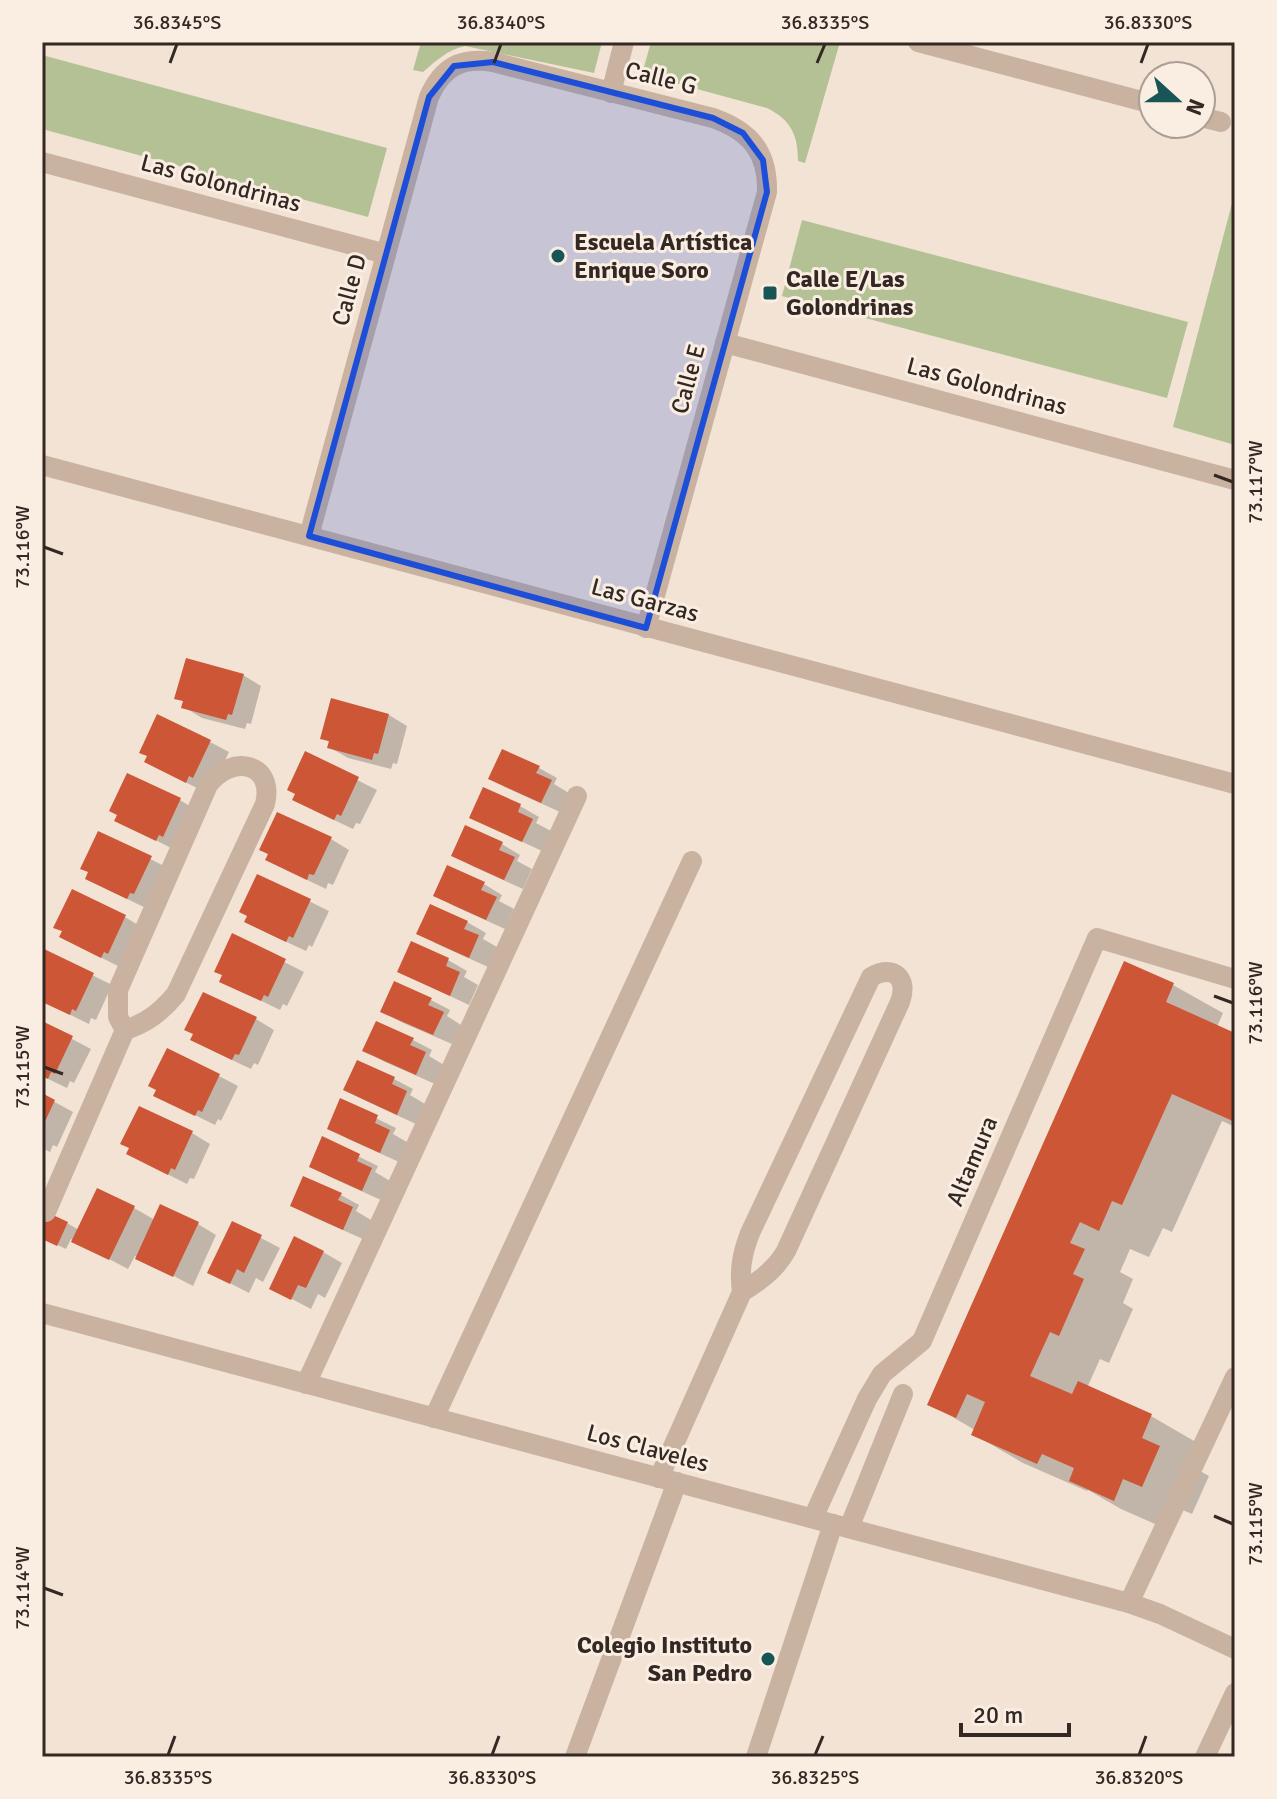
<svg xmlns="http://www.w3.org/2000/svg" width="1277" height="1799" font-family="Signika,sans-serif">
  <rect width="100%" height="100%" fill="#f2e3d5"/>
  <g fill="#b4c195">
    <path d="M421 42H602L594 73 465 46C447 50 436 61 423 72L413 70Z"/>
    <path d="M651 42H840L805 163 798 161C798 135 791 120 767 108L642 74Z"/>
    <polygon points="42,55 387,148 368,217 42,129"/>
    <polygon points="1235,192 1235,445 1173,427"/>
    <polygon points="802,220 1188,322 1167,398 782,296"/>
  </g>
  <g fill="#0003">
    <polygon points="243,675 261,686 251,724 247,723 245,729 202,718 184,707 185,702 177,698"/>
    <polygon points="333,700 389,715 407,726 397,764 393,763 391,769 348,758 329,747 331,743 322,738"/>
    <polygon points="210,742 229,752 212,787 205,792 165,772 149,756"/>
    <polygon points="306,754 377,790 360,824 356,823 353,829 313,810"/>
    <polygon points="539,768 557,778 554,784 569,793 560,812 509,789 490,779"/>
    <polygon points="180,800 198,811 175,850 116,820"/>
    <polygon points="520,806 539,817 536,823 551,831 542,851 490,827"/>
    <polygon points="99,833 170,869 146,908 106,889"/>
    <polygon points="331,839 349,850 333,885 328,883 326,889 286,870"/>
    <polygon points="502,844 520,855 517,861 532,869 523,889 472,866 453,855"/>
    <polygon points="258,876 329,911 312,947 309,945 306,951 265,932"/>
    <polygon points="484,884 502,895 499,901 514,909 505,929 454,906 435,895"/>
    <polygon points="125,917 143,928 120,967 80,947"/>
    <polygon points="467,922 486,933 483,939 497,947 488,967 437,944 419,933"/>
    <polygon points="233,936 304,972 287,1006 283,1004 280,1010 221,981"/>
    <polygon points="42,950 112,985 96,1020 91,1018 89,1024 42,1001"/>
    <polygon points="448,960 467,971 464,977 478,985 469,1005 418,981"/>
    <polygon points="1173,985 1223,1013 1217,1027 1235,1035 1235,1127 1222,1121 1172,1232 1163,1228 1149,1257 1130,1249 1120,1272 1133,1279 1123,1303 1133,1309 1109,1363 1100,1359 1087,1388 1151,1416 1201,1445 1191,1466 1209,1476 1192,1514 1173,1506 1164,1528 1121,1509 1088,1490 1087,1491 1023,1463 973,1434 975,1430 930,1404"/>
    <polygon points="431,1000 450,1010 447,1016 461,1025 452,1044 401,1022 382,1011"/>
    <polygon points="256,1019 274,1030 258,1065 254,1063 251,1069 211,1050"/>
    <polygon points="42,1023 91,1049 74,1083 70,1081 67,1088 42,1076"/>
    <polygon points="413,1040 432,1050 429,1056 444,1065 435,1084 383,1061 365,1050"/>
    <polygon points="219,1076 238,1086 221,1121 218,1119 215,1125 156,1096"/>
    <polygon points="394,1079 413,1089 410,1095 425,1104 416,1124 364,1100 346,1090"/>
    <polygon points="42,1095 73,1112 57,1147 53,1145 50,1152 42,1148"/>
    <polygon points="341,1101 396,1128 393,1134 407,1142 399,1162 348,1139 329,1128"/>
    <polygon points="192,1133 210,1144 194,1179 190,1178 187,1184 147,1164"/>
    <polygon points="323,1139 378,1166 375,1172 390,1181 381,1200 330,1177 311,1166"/>
    <polygon points="341,1195 359,1205 356,1211 371,1220 363,1239 311,1216 292,1205"/>
    <polygon points="134,1208 155,1220 198,1224 216,1235 193,1286 135,1256 128,1269 71,1239 66,1249 42,1238 67,1223 79,1230"/>
    <polygon points="233,1223 280,1248 263,1282 256,1278 249,1293 210,1273"/>
    <polygon points="323,1252 342,1263 325,1298 318,1294 311,1309 271,1288"/>
  </g>
  <g fill="#cd5637">
    <polygon points="186,658 244,674 232,715 228,714 226,720 181,708 183,701 174,699"/>
    <polygon points="331,698 389,714 378,754 374,753 372,760 327,748 329,741 320,739"/>
    <polygon points="157,714 211,740 193,778 189,776 186,783 144,762 147,756 139,753"/>
    <polygon points="502,749 540,766 536,773 552,780 541,803 488,779"/>
    <polygon points="305,751 359,777 341,816 337,814 334,820 292,800 295,794 287,790"/>
    <polygon points="127,773 181,798 163,837 159,835 156,841 114,821 117,815 109,811"/>
    <polygon points="483,787 521,804 518,812 533,819 522,842 469,818"/>
    <polygon points="277,812 332,837 314,875 309,874 307,880 265,860 268,854 259,850"/>
    <polygon points="465,825 503,842 499,850 515,857 504,880 451,856"/>
    <polygon points="98,831 152,856 134,894 130,893 127,899 85,879 88,872 80,869"/>
    <polygon points="447,865 485,882 481,890 497,897 486,920 433,896"/>
    <polygon points="257,874 311,899 293,938 289,936 286,942 244,922 247,916 239,912"/>
    <polygon points="72,889 126,915 108,954 104,952 101,958 59,937 62,931 53,928"/>
    <polygon points="430,904 468,921 464,929 479,935 469,958 416,934"/>
    <polygon points="232,933 286,959 268,997 264,995 261,1001 219,982 222,975 214,972"/>
    <polygon points="411,941 449,958 446,966 460,972 450,996 397,972"/>
    <polygon points="42,948 94,973 76,1011 72,1009 70,1015 42,1002"/>
    <polygon points="1124,961 1174,983 1166,1002 1235,1033 1235,1122 1172,1094 1122,1205 1112,1201 1099,1231 1080,1222 1070,1243 1085,1249 1073,1274 1084,1279 1059,1336 1050,1332 1030,1376 1072,1394 1078,1381 1152,1414 1142,1438 1160,1446 1142,1487 1123,1479 1114,1501 1069,1481 1074,1468 1042,1454 1037,1464 971,1435 985,1402 967,1394 956,1418 927,1405"/>
    <polygon points="394,981 432,998 428,1005 444,1012 433,1035 380,1012"/>
    <polygon points="203,992 257,1017 239,1055 235,1054 232,1060 190,1040 193,1034 184,1030"/>
    <polygon points="42,1021 73,1036 55,1074 51,1072 48,1079 42,1076"/>
    <polygon points="376,1021 414,1038 410,1045 426,1052 416,1075 362,1051"/>
    <polygon points="167,1048 220,1074 202,1112 198,1110 195,1116 153,1096 156,1090 148,1086"/>
    <polygon points="357,1060 395,1077 392,1084 407,1091 397,1115 343,1090"/>
    <polygon points="42,1093 55,1100 42,1128"/>
    <polygon points="340,1098 378,1115 375,1123 390,1130 380,1153 327,1129"/>
    <polygon points="139,1106 193,1131 175,1170 171,1168 168,1175 126,1154 129,1148 120,1144"/>
    <polygon points="322,1136 360,1154 357,1161 372,1168 362,1191 309,1167"/>
    <polygon points="303,1176 342,1193 338,1200 353,1207 343,1230 290,1206"/>
    <polygon points="97,1188 135,1206 109,1260 71,1242"/>
    <polygon points="160,1204 199,1222 173,1277 135,1259"/>
    <polygon points="42,1210 68,1222 57,1246 42,1239"/>
    <polygon points="232,1221 262,1235 244,1273 237,1269 230,1284 207,1273"/>
    <polygon points="294,1236 324,1251 306,1288 298,1285 291,1300 269,1289"/>
  </g>
  <g fill="none" stroke-linecap="round" stroke-linejoin="round">
    <g stroke="#cab2a1" stroke-width="20">
      <polyline points="813,1518 867,1399 882,1374 922,1341 1097,938 1235,979"/>
      <polyline points="849,1528 903,1394"/>
      <polyline points="575,1757 677,1482"/>
      <polyline points="756,1757 833,1524"/>
    </g>
    <g stroke="#cab2a1" stroke-width="20">
      <polyline points="918,42 1153,104"/>
      <polyline points="611,93 624,42"/>
      <polyline points="1201,117 1221,122"/>
      <polyline points="42,162 386,254"/>
      <polyline points="725,343 1235,480"/>
      <polyline points="42,465 1235,784"/>
      <path d="M309 536 429 97C442 67 461 57 493 62L713 118C750 131 768 152 767 192L646 628"/>
      <path d="M46 1212 125 1030 118 1017V990L208 785C232 753 275 763 265 804L176 994C161 1012 147 1023 125 1030"/>
      <polyline points="306,1384 577,796"/>
      <polyline points="434,1418 692,861"/>
      <path d="M659 1478 742 1292C760 1281 776 1269 786 1251L900 1002C909 978 893 964 871 977L750 1233C742 1254 739 1270 742 1292"/>
      <polyline points="1129,1603 1235,1377"/>
    </g>
    <g stroke="#cab2a1" stroke-width="20">
      <polyline points="42,1313 1129,1603 1160,1614 1235,1649"/>
      <polyline points="1205,1757 1235,1693"/>
    </g>
  </g>
  <path fill="#1d4ed8" fill-opacity="0.2" stroke="#1d4ed8" stroke-width="6" stroke-linejoin="round" d="M493 62 713 118 743 133 763 160 767 192 646 628 309 536 429 97 454 66Z"/>
  <path fill="none" stroke="#342824" stroke-width="3" d="M170 63 177 44M494 63 501 44M817 63 825 44M1141 63 1148 44M1214 475 1233 482M44 547 63 554M1214 996 1233 1003M44 1067 63 1074M1214 1516 1233 1524M44 1588 63 1595M168 1755 175 1736M492 1755 499 1736M815 1755 823 1736M1139 1755 1146 1736"/>
  <g fill="#185557" stroke="#faede1" stroke-width="3">
    <circle cx="558" cy="256" r="8"/>
    <rect x="762" y="285" width="16" height="16" rx="4"/>
    <circle cx="768" cy="1659" r="8"/>
  </g>
  <g text-anchor="middle" dominant-baseline="central" stroke-width="6" stroke-linejoin="round" paint-order="stroke">
    <g font-size="24" fill="#342824" stroke="#faede1">
      <text transform="translate(661 78) rotate(14)">Calle G</text>
      <text transform="translate(221 183) rotate(15)">Las Golondrinas</text>
      <text transform="translate(349 290) rotate(-75)">Calle D</text>
      <text transform="translate(688 379) rotate(-75)">Calle E</text>
      <text transform="translate(987 386) rotate(15)">Las Golondrinas</text>
      <text transform="translate(645 600) rotate(15)">Las Garzas</text>
      <text transform="translate(972 1161) rotate(-67)">Altamura</text>
      <text transform="translate(648 1448) rotate(15)">Los Claveles</text>
    </g>
    <g font-size="24" font-weight="bold" fill="#342824" stroke="#faede1" text-anchor="start">
      <text x="574" y="242">Escuela Artística<tspan x="574" dy="28">Enrique Soro</tspan></text>
      <text x="786" y="279">Calle E/Las<tspan x="786" dy="28">Golondrinas</tspan></text>
      <text x="752" y="1645" text-anchor="end">Colegio Instituto<tspan x="752" dy="28">San Pedro</tspan></text>
    </g>
  </g>
  <rect width="1277" height="1799" fill="none" stroke="#faede1" stroke-width="88"/>
  <g transform="translate(1177 100) rotate(111)"><circle r="38" fill="#faede1" stroke="#ab9e95" stroke-width="2"/>
  <path d="M0-6L14 30L0 20L-14 30Z" fill="#185557"/>
  <text y="-12" font-size="22" font-weight="bold" text-anchor="middle" fill="#342824">N</text>
  </g>
  <path d="M961 1723v12h108v-12" fill="none" stroke="#342824" stroke-width="4"/>
  <text x="973" y="1723" font-size="24" fill="#342824" stroke="#faede1" stroke-width="6" paint-order="stroke">20 m</text>
  <rect x="44" y="44" width="1189" height="1711" fill="none" stroke="#342824" stroke-width="3"/>
  <g font-size="20" text-anchor="middle" fill="#342824">
    <text x="177" y="29">36.8345°S</text>
    <text x="501" y="29">36.8340°S</text>
    <text x="825" y="29">36.8335°S</text>
    <text x="1148" y="29">36.8330°S</text>
    <text transform="translate(1255 482) rotate(-90)" y="7">73.117°W</text>
    <text transform="translate(22 547) rotate(-90)" y="7">73.116°W</text>
    <text transform="translate(1255 1003) rotate(-90)" y="7">73.116°W</text>
    <text transform="translate(22 1067) rotate(-90)" y="7">73.115°W</text>
    <text transform="translate(1255 1524) rotate(-90)" y="7">73.115°W</text>
    <text transform="translate(22 1588) rotate(-90)" y="7">73.114°W</text>
    <text x="168" y="1784">36.8335°S</text>
    <text x="492" y="1784">36.8330°S</text>
    <text x="815" y="1784">36.8325°S</text>
    <text x="1139" y="1784">36.8320°S</text>
  </g>
</svg>
